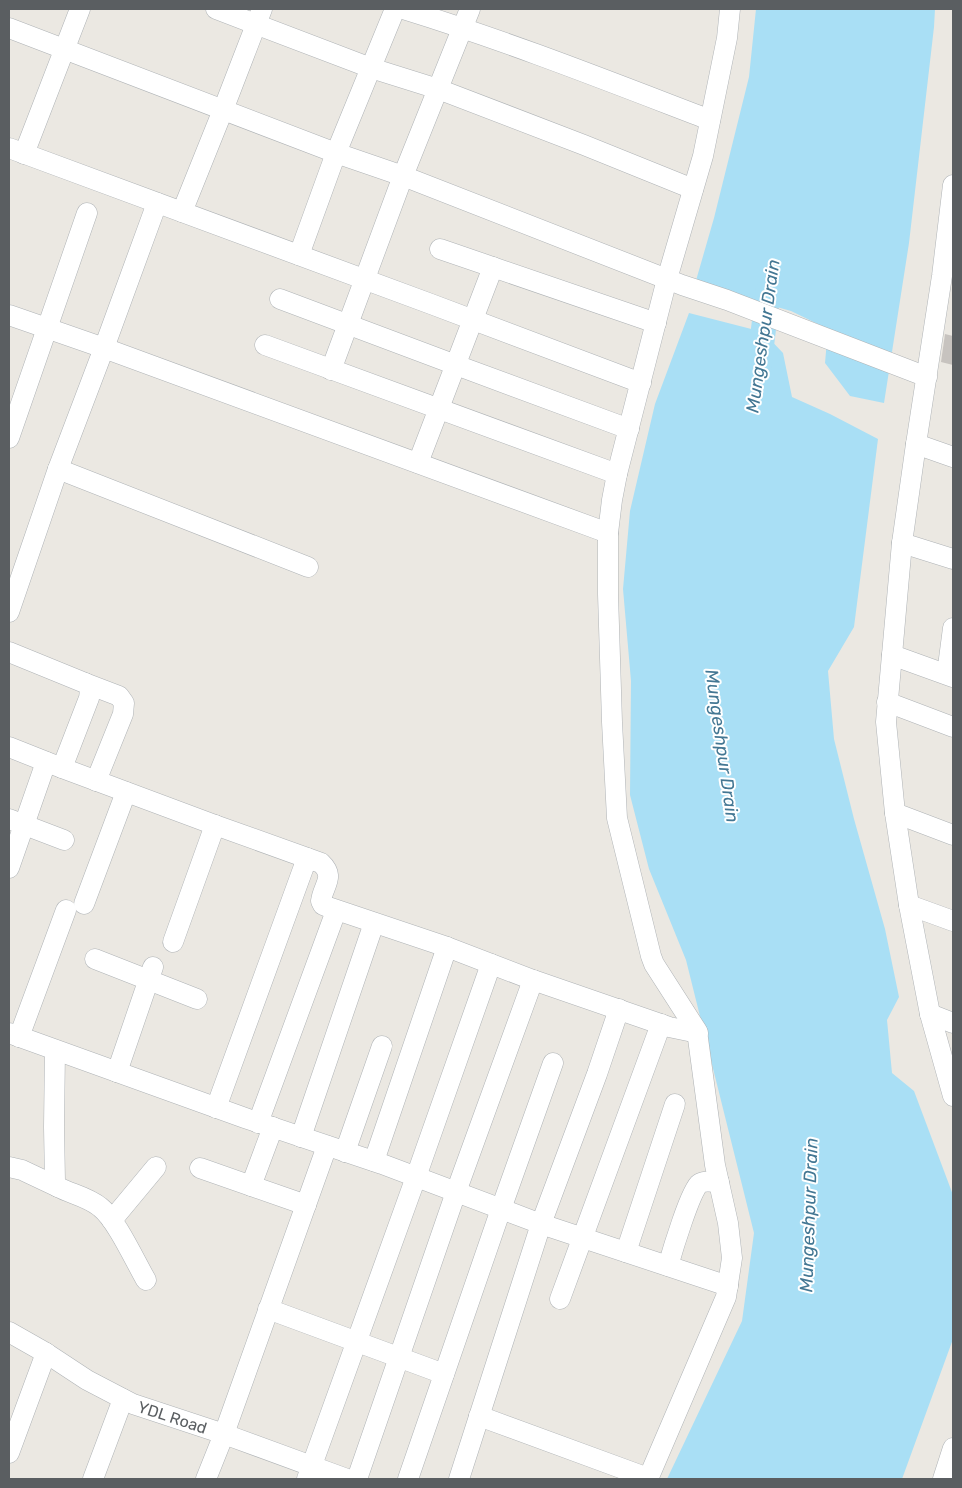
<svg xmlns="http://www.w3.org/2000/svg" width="962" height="1488" font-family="Rubik,sans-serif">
  <rect width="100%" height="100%" fill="#ebe8e2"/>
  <g fill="#a9dff5">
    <polygon points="756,9 935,9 934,27 909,243 884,403 850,396 825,363 828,329 791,311 695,284 714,218 749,77"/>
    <polygon points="689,313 763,332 783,353 792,397 830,414 878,439 854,627 828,671 834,739 854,819 885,929 899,997 887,1020 892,1073 914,1091 953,1195 953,1339 902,1479 667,1479 742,1321 754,1233 686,960 649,869 630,795 631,681 623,589 630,511 655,404"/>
  </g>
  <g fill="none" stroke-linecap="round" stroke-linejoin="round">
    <polyline stroke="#a9dff5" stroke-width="25" points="759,366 768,292"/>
  </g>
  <polygon fill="#c7c3bf" points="945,334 953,336 953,365 941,362"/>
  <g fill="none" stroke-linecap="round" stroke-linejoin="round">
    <g stroke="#afb3b6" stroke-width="21">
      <g id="minor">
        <polyline points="216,9 371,68 438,89 584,145 693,189"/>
        <path d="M403 9C507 41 608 81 710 120"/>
        <polyline points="9,28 336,153 403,176 682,285 727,300 927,377"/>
        <polyline points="9,148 431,304 641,383"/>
        <polyline points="24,154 80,9"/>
        <polyline points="953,185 942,276 916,444 902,543 886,722 895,813 909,905 930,1014 953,1096"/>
        <polyline points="182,212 223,110 262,9"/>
        <polyline points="440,249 656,323"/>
        <polyline points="299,255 336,153 395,9"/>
        <polyline points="280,299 456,365 629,429"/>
        <polyline points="9,315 104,348 608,533"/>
        <polyline points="265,345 617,474"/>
        <polyline points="331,370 403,176 470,9"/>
        <polyline points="9,438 87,213"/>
        <polyline points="916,444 953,457"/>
        <polyline points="418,463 493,267"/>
        <polyline points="58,469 308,567"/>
        <polyline points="902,543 953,559"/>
        <polyline points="9,612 58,469 104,348 157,203"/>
        <path d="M9 652 85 683C91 688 90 691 89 698L62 768"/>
        <polyline points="892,655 953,677"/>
        <polyline points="947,674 953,628"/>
        <polyline points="85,683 119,696 124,703 123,714 96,781"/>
        <polyline points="887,702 953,727"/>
        <path d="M9 747 62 768 215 825 321 863C336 877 323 885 321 901L323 905 328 907 447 947 533 980 669 1027 698 1033"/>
        <polyline points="895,813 953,835"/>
        <polyline points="9,819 64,840"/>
        <polyline points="9,868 46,762"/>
        <polyline points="84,904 126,792"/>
        <polyline points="909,905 953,921"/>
        <polyline points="173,942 215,825"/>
        <polyline points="95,959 197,999"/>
        <polyline points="930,1014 953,1023"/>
        <polyline points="9,1033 245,1118 382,1164 541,1224 728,1286"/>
        <polyline points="19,1037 66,910"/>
        <path d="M55 1050 54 1127 55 1182 58 1187C71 1194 88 1197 100 1207 116 1219 135 1261 146 1280"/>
        <polyline points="117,1072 153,967"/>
        <polyline points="216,1108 307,858"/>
        <polyline points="258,1123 336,911"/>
        <polyline points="301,1137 374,923"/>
        <polyline points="345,1152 382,1046"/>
        <polyline points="374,1161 447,947"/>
        <polyline points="9,1167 22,1170 58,1187"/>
        <polyline points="200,1168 306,1205"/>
        <polyline points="251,1186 273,1127"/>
        <polyline points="112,1220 156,1167"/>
        <polyline points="626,1252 675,1104"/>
        <path d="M668 1266C672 1252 691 1189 699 1184 704 1180 713 1182 719 1182"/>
        <polyline points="560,1299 661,1024"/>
        <polyline points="268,1309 444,1374"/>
        <path id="s1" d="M9 1332 46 1353 87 1380 133 1404 224 1434 347 1479"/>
        <polyline points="479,1416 648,1478"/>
        <polyline points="9,1453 46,1353"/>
        <polyline points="93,1479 123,1399"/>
        <polyline points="206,1479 224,1434 327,1146"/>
        <polyline points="307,1479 416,1177 491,964"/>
        <polyline points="357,1479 456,1192 533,980"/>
        <polyline points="408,1479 501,1209 553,1063"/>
        <polyline points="459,1479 541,1224 597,1074 619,1009"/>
        <polyline points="648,1479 726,1297 732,1258 728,1223 715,1165 697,1031 654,964 651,956 617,818 612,722 608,594 608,533 612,500 617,474 667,279 703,156 727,38 730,9"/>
        <polyline points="943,1479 953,1448"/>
      </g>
    </g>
    <use href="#minor" stroke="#fff" stroke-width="20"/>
  </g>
  <g text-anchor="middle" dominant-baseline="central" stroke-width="4" stroke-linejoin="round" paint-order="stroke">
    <g font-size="16" fill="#5a5e61" stroke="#fff">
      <text stroke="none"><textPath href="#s1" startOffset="185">YDL Road</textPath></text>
    </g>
    <g font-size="18" font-style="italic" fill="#437793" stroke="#fff">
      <text transform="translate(763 336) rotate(-82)">Mungeshpur Drain</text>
      <text transform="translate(722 746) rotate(82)">Mungeshpur Drain</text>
      <text transform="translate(809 1215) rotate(-88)">Mungeshpur Drain</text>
    </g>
  </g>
  <rect width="962" height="1488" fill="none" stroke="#5a5e61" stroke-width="20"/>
</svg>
